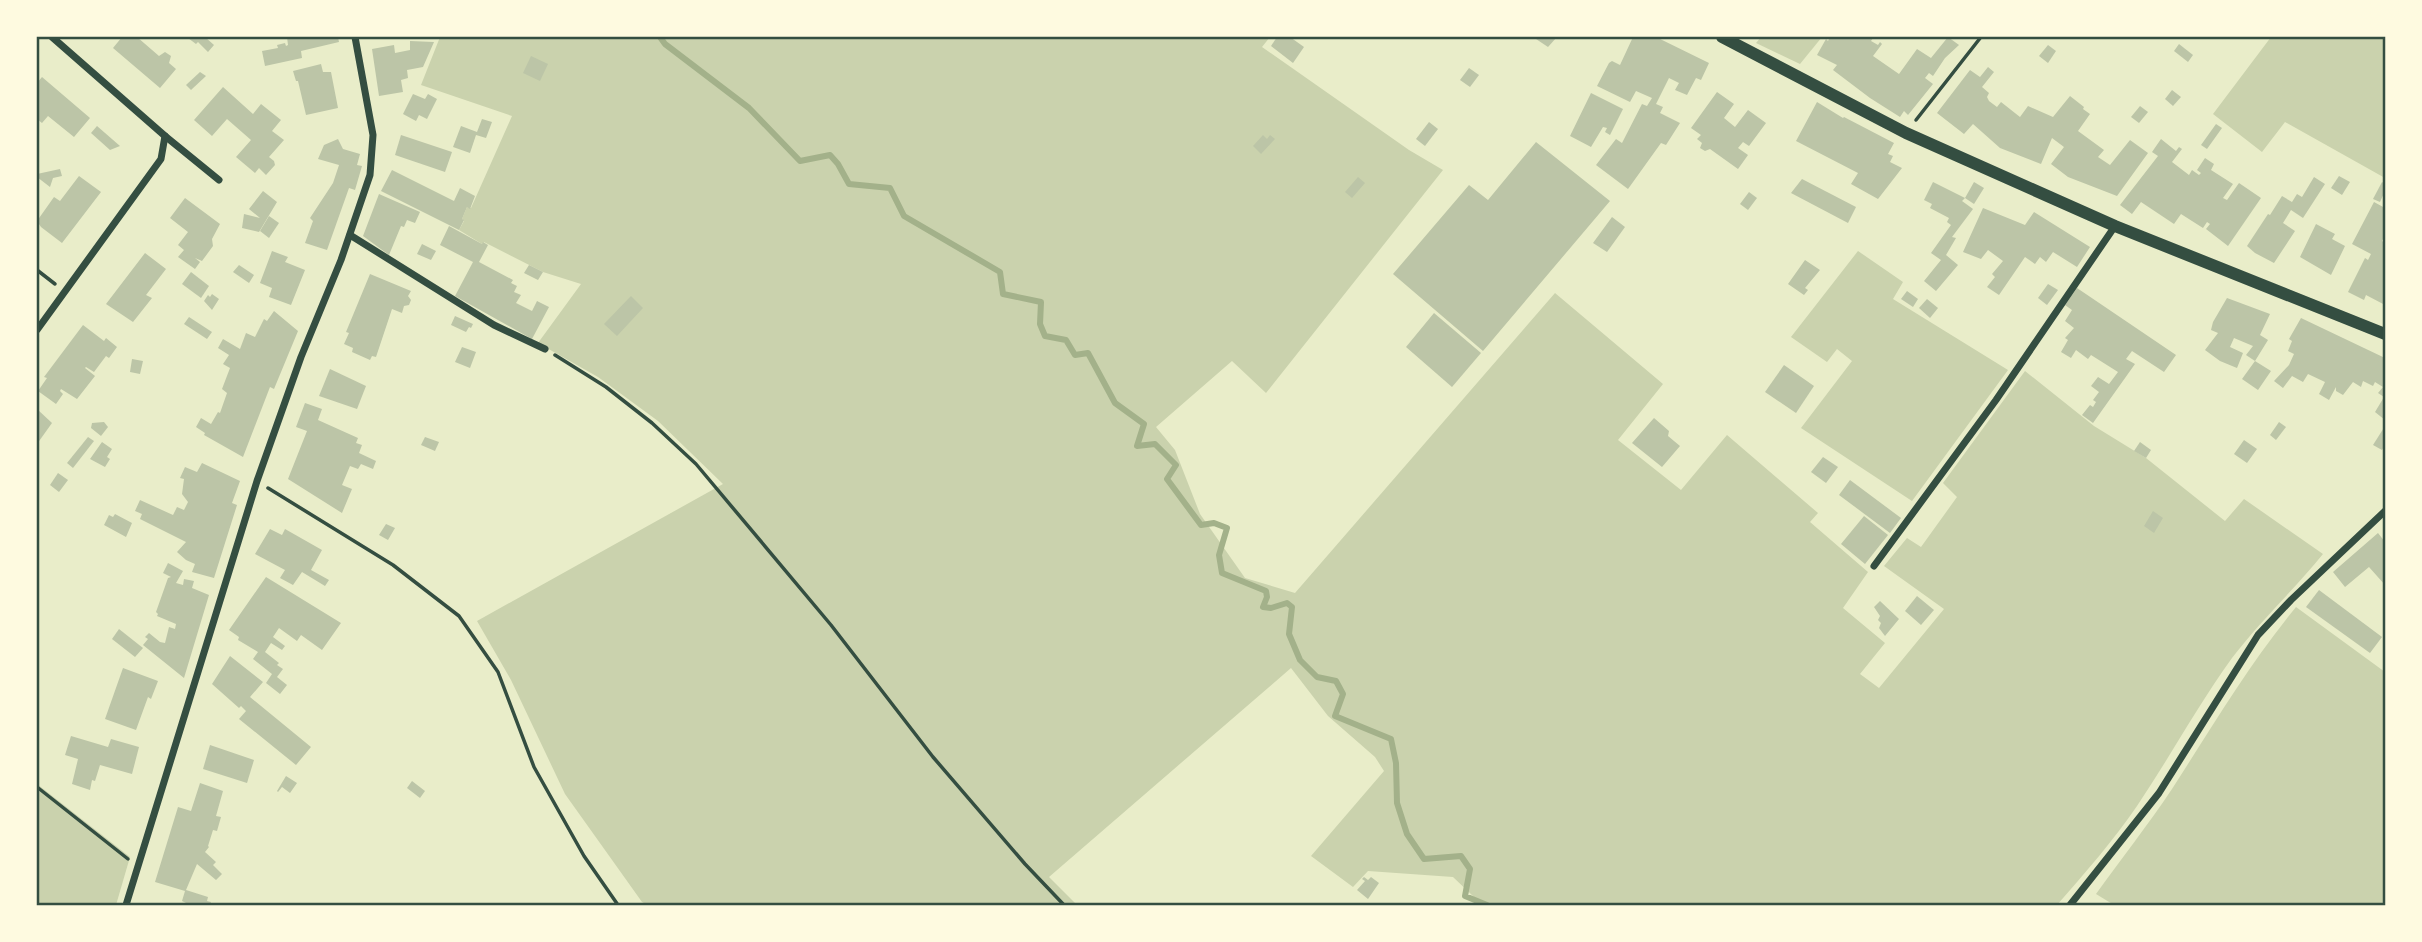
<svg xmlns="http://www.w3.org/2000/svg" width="2422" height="942" font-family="Inter,sans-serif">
  <rect width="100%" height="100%" fill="#e9edc9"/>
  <g fill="#cad2ad">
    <path d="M440 37H1270L1262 47 1409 150 1443 170 1266 393 1232 361 1156 427 1175 450 1200 514 1245 578 1295 593 1555 293 1663 384 1618 440 1681 490 1727 435 1818 513 1810 522 1868 572 1843 608 1885 643 1860 674 1879 688 1944 609 1884 566 1907 538 1921 547 1957 497 1943 483 2025 371 2094 426 2146 458 2225 521 2244 499 2323 554C2294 590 2260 621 2232 658 2198 705 2170 757 2137 806 2113 841 2085 873 2057 905H1479L1474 897 1453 877 1368 871 1353 887 1311 856 1384 771 1375 757 1328 716 1291 668 1049 877 1077 905H648L642 902 565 794 511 680 477 621 723 484 658 421 598 377 538 343 581 284 543 272 484 242 482 244 459 230 464 221 462 219 467 207 471 208 512 116 421 85Z"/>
    <polygon points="1761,37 1822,37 1800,64 1756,43"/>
    <polygon points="2271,37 2385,37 2385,178 2285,122 2262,152 2213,114"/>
    <polygon points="1858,251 1903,282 1893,299 2008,370 1912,501 1801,428 1852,361 1837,349 1827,362 1791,337"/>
    <path d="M2296 607 2385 672V905H2114L2096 894C2121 859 2148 825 2172 789 2212 727 2249 664 2296 607Z"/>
    <polygon points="37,784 130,857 116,905 37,905"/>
  </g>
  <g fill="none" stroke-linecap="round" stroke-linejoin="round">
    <polyline stroke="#a3b18a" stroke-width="6" points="660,37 665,44 749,108 800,161 830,155 838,164 849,184 890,188 904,216 1000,272 1003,294 1041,302 1040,324 1045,336 1066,340 1075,355 1088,353 1115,403 1144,424 1137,446 1155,444 1176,465 1167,479 1201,525 1214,523 1227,528 1219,555 1222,573 1266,591 1267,597 1263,607 1271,608 1287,603 1292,607 1289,634 1300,660 1317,677 1336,681 1343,694 1335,716 1391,739 1396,763 1397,803 1407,834 1424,859 1461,856 1470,869 1465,896 1487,905"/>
  </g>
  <g fill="#bcc5a7">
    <polygon points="122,37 137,37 159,56 165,52 171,56 169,63 176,69 160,88 113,48"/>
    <polygon points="190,37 205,37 214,45 208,52 198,42 196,44 188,38"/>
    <polygon points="287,37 338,37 339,42 301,51 302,58 265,66 262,51 278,48 277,45 285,43 286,46 288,45"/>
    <polygon points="1277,37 1290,37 1304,47 1293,63 1271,46"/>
    <polygon points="1533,37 1557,37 1548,47"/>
    <polygon points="1633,37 1656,37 1709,63 1701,80 1696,78 1687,95 1675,90 1679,83 1669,78 1656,104 1663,107 1660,113 1680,123 1666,145 1661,143 1628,189 1596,165 1616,139 1622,143 1642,104 1647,106 1652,98 1636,91 1630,102 1597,86 1609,63 1612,61 1620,65"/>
    <polygon points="1830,37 1871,37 1873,38 1871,41 1878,45 1880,42 1882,44 1873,56 1899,74 1917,49 1931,58 1948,37 1959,45 1945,58 1933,76 1929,73 1925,78 1933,84 1908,115 1904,111 1900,117 1870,98 1833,70 1837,65 1817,55 1826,39 1828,41"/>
    <polygon points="410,41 434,42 423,67 407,70 408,78 401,80 403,92 379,96 372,49 394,45 395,53 410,50"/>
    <polygon points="2179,44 2193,55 2188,62 2174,51"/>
    <polygon points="2048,45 2056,51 2048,63 2039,56"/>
    <polygon points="531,56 548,64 540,81 523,73"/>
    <polygon points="321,64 323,72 331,72 338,108 306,115 298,81 296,81 293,71"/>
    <polygon points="1988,67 1994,72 1982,87 1989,93 1987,97 1989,101 1997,107 2001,102 2020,117 2028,106 2053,117 2070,96 2084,107 2083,109 2090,114 2078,131 2104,150 2098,157 2110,165 2130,140 2148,153 2117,196 2068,177 2051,164 2064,147 2052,138 2041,164 2000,148 1973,124 1964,134 1937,113 1970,70 1980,77"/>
    <polygon points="1469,68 1479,75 1470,87 1460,80"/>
    <polygon points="200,72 206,76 191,90 186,85"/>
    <polygon points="42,77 90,118 74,137 48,116 42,123 37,119 37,83"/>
    <polygon points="223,87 253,114 261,104 281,120 272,131 284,140 269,157 274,161 275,165 266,175 259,168 255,173 236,157 251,140 227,119 212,136 194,120"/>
    <polygon points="2172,90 2181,97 2173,106 2165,99"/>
    <polygon points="1717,92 1734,104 1724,118 1735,127 1748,110 1766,123 1749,146 1743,142 1738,148 1748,155 1738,169 1710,149 1705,151 1700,148 1702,143 1697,139 1701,135 1691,128"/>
    <polygon points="1591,93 1623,109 1610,135 1605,132 1607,128 1603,127 1591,147 1570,136"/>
    <polygon points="413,94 425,99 428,94 437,99 427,119 419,115 416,121 403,114"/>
    <polygon points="1817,102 1843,118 1844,117 1894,143 1888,154 1893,156 1890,162 1902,168 1878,199 1851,184 1858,173 1796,141"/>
    <polygon points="2140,106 2148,112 2139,123 2131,117"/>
    <polygon points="482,119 492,122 486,138 476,135 470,153 453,147 461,126 477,132"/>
    <polygon points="1429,122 1438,129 1425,146 1416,139"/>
    <polygon points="2216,124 2222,128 2207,149 2201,145"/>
    <polygon points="97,126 120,146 110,150 91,133"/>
    <polygon points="401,135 452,152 445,172 395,155"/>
    <polygon points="1263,135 1267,139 1270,135 1275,139 1261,154 1253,146"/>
    <polygon points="338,139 343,149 360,154 357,165 362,166 355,190 349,188 327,250 305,243 313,221 310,218 333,183 339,165 318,159 324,145"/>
    <polygon points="2161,139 2176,151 2179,147 2182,149 2172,162 2189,175 2192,170 2199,175 2201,173 2197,170 2205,158 2214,164 2211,170 2233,184 2223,198 2227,200 2239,183 2261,198 2228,246 2206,229 2210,224 2207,222 2203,228 2181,214 2174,224 2141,202 2132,214 2120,205 2158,156 2152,152"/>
    <polygon points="1536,142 1610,201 1483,351 1393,274 1469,185 1488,200"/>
    <polygon points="60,169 62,176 53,178 50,187 37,177 37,174"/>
    <polygon points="392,170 454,201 460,188 475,196 470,209 467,207 462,219 464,220 459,230 381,191"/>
    <polygon points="79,176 101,192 62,243 41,227 37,221 54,197 60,201"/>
    <polygon points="2339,176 2350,182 2342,195 2331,188"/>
    <polygon points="1358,177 1365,183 1352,198 1345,192"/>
    <polygon points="2314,177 2325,184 2303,218 2291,210 2283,223 2295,231 2274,263 2255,253 2247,246 2268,214 2270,215 2282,196 2292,202 2297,194 2302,197"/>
    <polygon points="1802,179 1856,207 1848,223 1791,193"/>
    <polygon points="1933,182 1965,198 1962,201 1973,209 1952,237 1956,238 1946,255 1958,265 1936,291 1924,281 1941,260 1931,253 1951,225 1947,222 1949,218 1930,208 1932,204 1924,200"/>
    <polygon points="1974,182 1984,188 1974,204 1965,198"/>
    <polygon points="2382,182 2385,184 2385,191 2380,202 2373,199"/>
    <polygon points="263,191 277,202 259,232 242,228 244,214 260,218 249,209"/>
    <polygon points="1749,192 1757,198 1748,210 1740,204"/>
    <polygon points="379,194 420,212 415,223 407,220 404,227 401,226 389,255 363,236"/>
    <polygon points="185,198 220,224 212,239 213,246 202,261 195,258 200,262 195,269 178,257 184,250 178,245 188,232 170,218"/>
    <polygon points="2374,202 2385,208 2385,235 2382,241 2385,243 2385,305 2366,295 2364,300 2348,292 2365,258 2368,260 2371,254 2352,244"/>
    <polygon points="1983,208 2025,225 2034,212 2090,247 2077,267 2053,252 2046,262 2040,257 2035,264 2025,257 1999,295 1987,287 1995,277 1992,274 2003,261 1988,250 1981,259 1963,252"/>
    <polygon points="269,216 279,223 269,238 260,231"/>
    <polygon points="1612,217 1625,227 1607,252 1593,243"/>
    <polygon points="2316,224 2335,234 2332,239 2345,246 2331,275 2300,257"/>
    <polygon points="449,226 482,244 483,242 488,245 479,262 513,280 511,283 517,286 514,292 521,295 516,303 532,311 537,301 549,307 532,339 455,296 473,262 440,245"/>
    <polygon points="422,244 436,251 431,260 417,254"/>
    <polygon points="272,251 288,257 285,262 305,270 291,305 269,297 272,288 260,283"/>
    <polygon points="145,253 166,269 146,295 152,298 133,322 106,304"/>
    <polygon points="1805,260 1820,270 1805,288 1808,290 1804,295 1788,284"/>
    <polygon points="239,265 254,275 249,283 233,272"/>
    <polygon points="529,265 543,272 538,280 524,273"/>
    <polygon points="191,272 209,286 201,298 182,284"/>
    <polygon points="370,274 411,291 408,296 411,300 409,305 404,306 402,313 392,309 376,357 372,356 370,360 352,352 353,348 344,344 349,333 346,332"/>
    <polygon points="2048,284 2058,290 2047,305 2038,298"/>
    <polygon points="2077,288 2176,355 2164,372 2132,351 2126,359 2135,364 2093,423 2082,415 2090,405 2093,407 2096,402 2093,400 2099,392 2091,386 2098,377 2109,384 2118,372 2091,355 2088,359 2076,350 2071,358 2061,352 2068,340 2065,338 2074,328 2065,321 2072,310 2065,305"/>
    <polygon points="1907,291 1918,299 1913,307 1901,299"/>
    <polygon points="212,294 219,299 212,310 204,301 208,295 210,297"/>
    <polygon points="631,296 643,308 617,336 604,324"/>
    <polygon points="2227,298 2270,314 2260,335 2268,340 2255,361 2271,371 2258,390 2242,379 2255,361 2246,355 2253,346 2234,338 2230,347 2243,353 2237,368 2220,361 2205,350 2218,333 2211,330 2213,322"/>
    <polygon points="1927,299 1938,308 1930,318 1919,308"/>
    <polygon points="274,311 298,331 274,389 270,387 243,457 204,435 205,433 196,427 201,418 211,424 218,412 220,413 227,393 222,389 230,368 223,364 229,355 218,348 223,339 240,349 246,333 255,337 264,319 267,321"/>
    <polygon points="1434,313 1481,353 1452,387 1406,347"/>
    <polygon points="455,316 473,324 471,328 469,327 466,332 451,325"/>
    <polygon points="189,317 212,332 207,339 184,324"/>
    <polygon points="2301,318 2385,358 2385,420 2375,412 2384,397 2378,393 2383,387 2375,382 2373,386 2363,381 2361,387 2353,382 2343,395 2336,391 2336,387 2329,400 2319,394 2325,382 2308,374 2303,382 2292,376 2283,388 2274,381 2289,365 2294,354 2288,351 2292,341 2289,339"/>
    <polygon points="83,325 104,341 106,338 117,347 109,358 106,356 94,372 86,367 85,368 95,376 77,399 61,389 60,391 63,394 56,404 38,391 47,378 44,377"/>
    <polygon points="462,347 476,352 470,368 455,362"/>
    <polygon points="132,359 143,361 140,374 130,372"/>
    <polygon points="1784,365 1814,386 1796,413 1765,392"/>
    <polygon points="330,369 366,386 357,409 319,396"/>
    <polygon points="305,403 322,409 318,420 358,438 356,443 362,445 359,453 376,461 373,469 361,464 358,469 350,466 342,485 352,489 342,513 288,479 307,431 296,427"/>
    <polygon points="37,409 52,423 37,444"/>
    <polygon points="1654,418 1669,431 1668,436 1680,446 1662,467 1632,443"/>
    <polygon points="104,422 108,427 101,436 91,428 92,423"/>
    <polygon points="2279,422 2286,427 2276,440 2270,435"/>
    <polygon points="2385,426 2385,445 2382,450 2373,445"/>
    <polygon points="88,437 94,441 73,468 67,463"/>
    <polygon points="425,437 439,442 435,451 421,445"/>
    <polygon points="2244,440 2257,449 2247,463 2234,454"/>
    <polygon points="102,442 112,449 107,457 110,459 105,467 90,459"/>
    <polygon points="2140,442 2151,450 2146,458 2134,451"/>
    <polygon points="1823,457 1838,467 1826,483 1811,472"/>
    <polygon points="202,463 240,481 232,503 237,505 214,578 192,572 195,564 186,560 177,552 186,542 140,519 142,514 135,511 140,500 173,515 177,507 184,510 188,502 182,494 184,479 180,478 185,467 197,472"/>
    <polygon points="58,473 68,480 59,492 50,485"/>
    <polygon points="1850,480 1901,518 1890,533 1839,495"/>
    <polygon points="2153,511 2163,518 2154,533 2144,526"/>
    <polygon points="115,514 132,523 126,537 104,525 109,515 113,517"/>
    <polygon points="1864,516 1888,535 1865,564 1841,544"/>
    <polygon points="386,524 395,528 388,540 379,535"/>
    <polygon points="270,529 282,535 285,529 322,550 311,570 329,580 325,586 302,572 293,585 280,578 285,570 255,554"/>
    <polygon points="2378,533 2385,542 2385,585 2369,567 2345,587 2333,572"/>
    <polygon points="168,563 183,571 176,583 183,585 184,579 194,581 192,588 209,595 184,678 143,645 148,639 145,637 149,633 160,642 165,643 169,627 175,629 176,624 157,616 158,614 156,612 168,578 171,577 163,573"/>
    <polygon points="266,577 341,623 322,650 301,635 297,641 279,628 273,637 285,646 282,650 271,643 265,652 279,663 277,665 283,669 277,677 287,685 280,694 266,683 272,674 253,659 258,652 238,640 239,637 229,630"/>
    <polygon points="2319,590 2382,637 2370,653 2306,607"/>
    <polygon points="1917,596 1934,610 1921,625 1905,611"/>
    <polygon points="1880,601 1899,619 1885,636 1879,628 1881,623 1878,620 1880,616 1874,607"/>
    <polygon points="119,629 143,648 135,657 112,639"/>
    <polygon points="230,656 263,682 250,697 311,747 296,765 239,719 246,711 241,706 239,708 212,684"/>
    <polygon points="123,668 158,681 151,699 148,697 136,730 105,719"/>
    <polygon points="71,736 108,747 111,739 139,747 132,774 100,765 95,781 92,780 90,790 72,784 78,759 65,755"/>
    <polygon points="210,745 254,760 247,783 203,769"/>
    <polygon points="286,776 297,783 290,793 282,787 278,792 277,791"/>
    <polygon points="412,781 425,791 420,798 407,788"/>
    <polygon points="200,783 223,791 216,816 221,817 217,831 213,830 208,846 209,847 205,852 216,862 213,865 222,874 216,880 197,864 186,890 208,897 207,901 211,902 210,905 190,905 182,901 185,891 155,882 178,807 191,811"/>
    <polygon points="1364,877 1368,880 1371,877 1379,883 1368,899 1357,890 1365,881 1362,879"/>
  </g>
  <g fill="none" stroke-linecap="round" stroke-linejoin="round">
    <g stroke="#344e41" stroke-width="3.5">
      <polyline points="1916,120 1981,37"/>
      <polyline points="37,270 55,284"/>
      <polyline points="555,355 606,387 652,423 696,464 831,625 933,757 1025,864 1064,905"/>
      <polyline points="268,488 393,565 459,616 498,672 534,767 584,856 618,905"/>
      <polyline points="37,787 128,859"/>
    </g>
    <g stroke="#344e41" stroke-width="7">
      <polyline points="52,37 165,136 219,180"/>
      <polyline points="350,235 494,325 545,349"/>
      <polyline points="37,330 161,159 165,136"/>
      <polyline points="1874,566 1996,400 2115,226"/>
      <polyline points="126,905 257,481 301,357 341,260 370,175 373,135 355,37"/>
      <polyline points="2070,905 2159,793 2258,635 2291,600 2385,511"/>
    </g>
    <polyline stroke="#344e41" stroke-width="12" points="1722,37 1906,133 2115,226 2385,334"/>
  </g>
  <rect width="2422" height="942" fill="none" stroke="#fefae0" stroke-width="77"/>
  <rect x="38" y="38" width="2346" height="866" fill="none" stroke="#344e41" stroke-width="2.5"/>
</svg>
